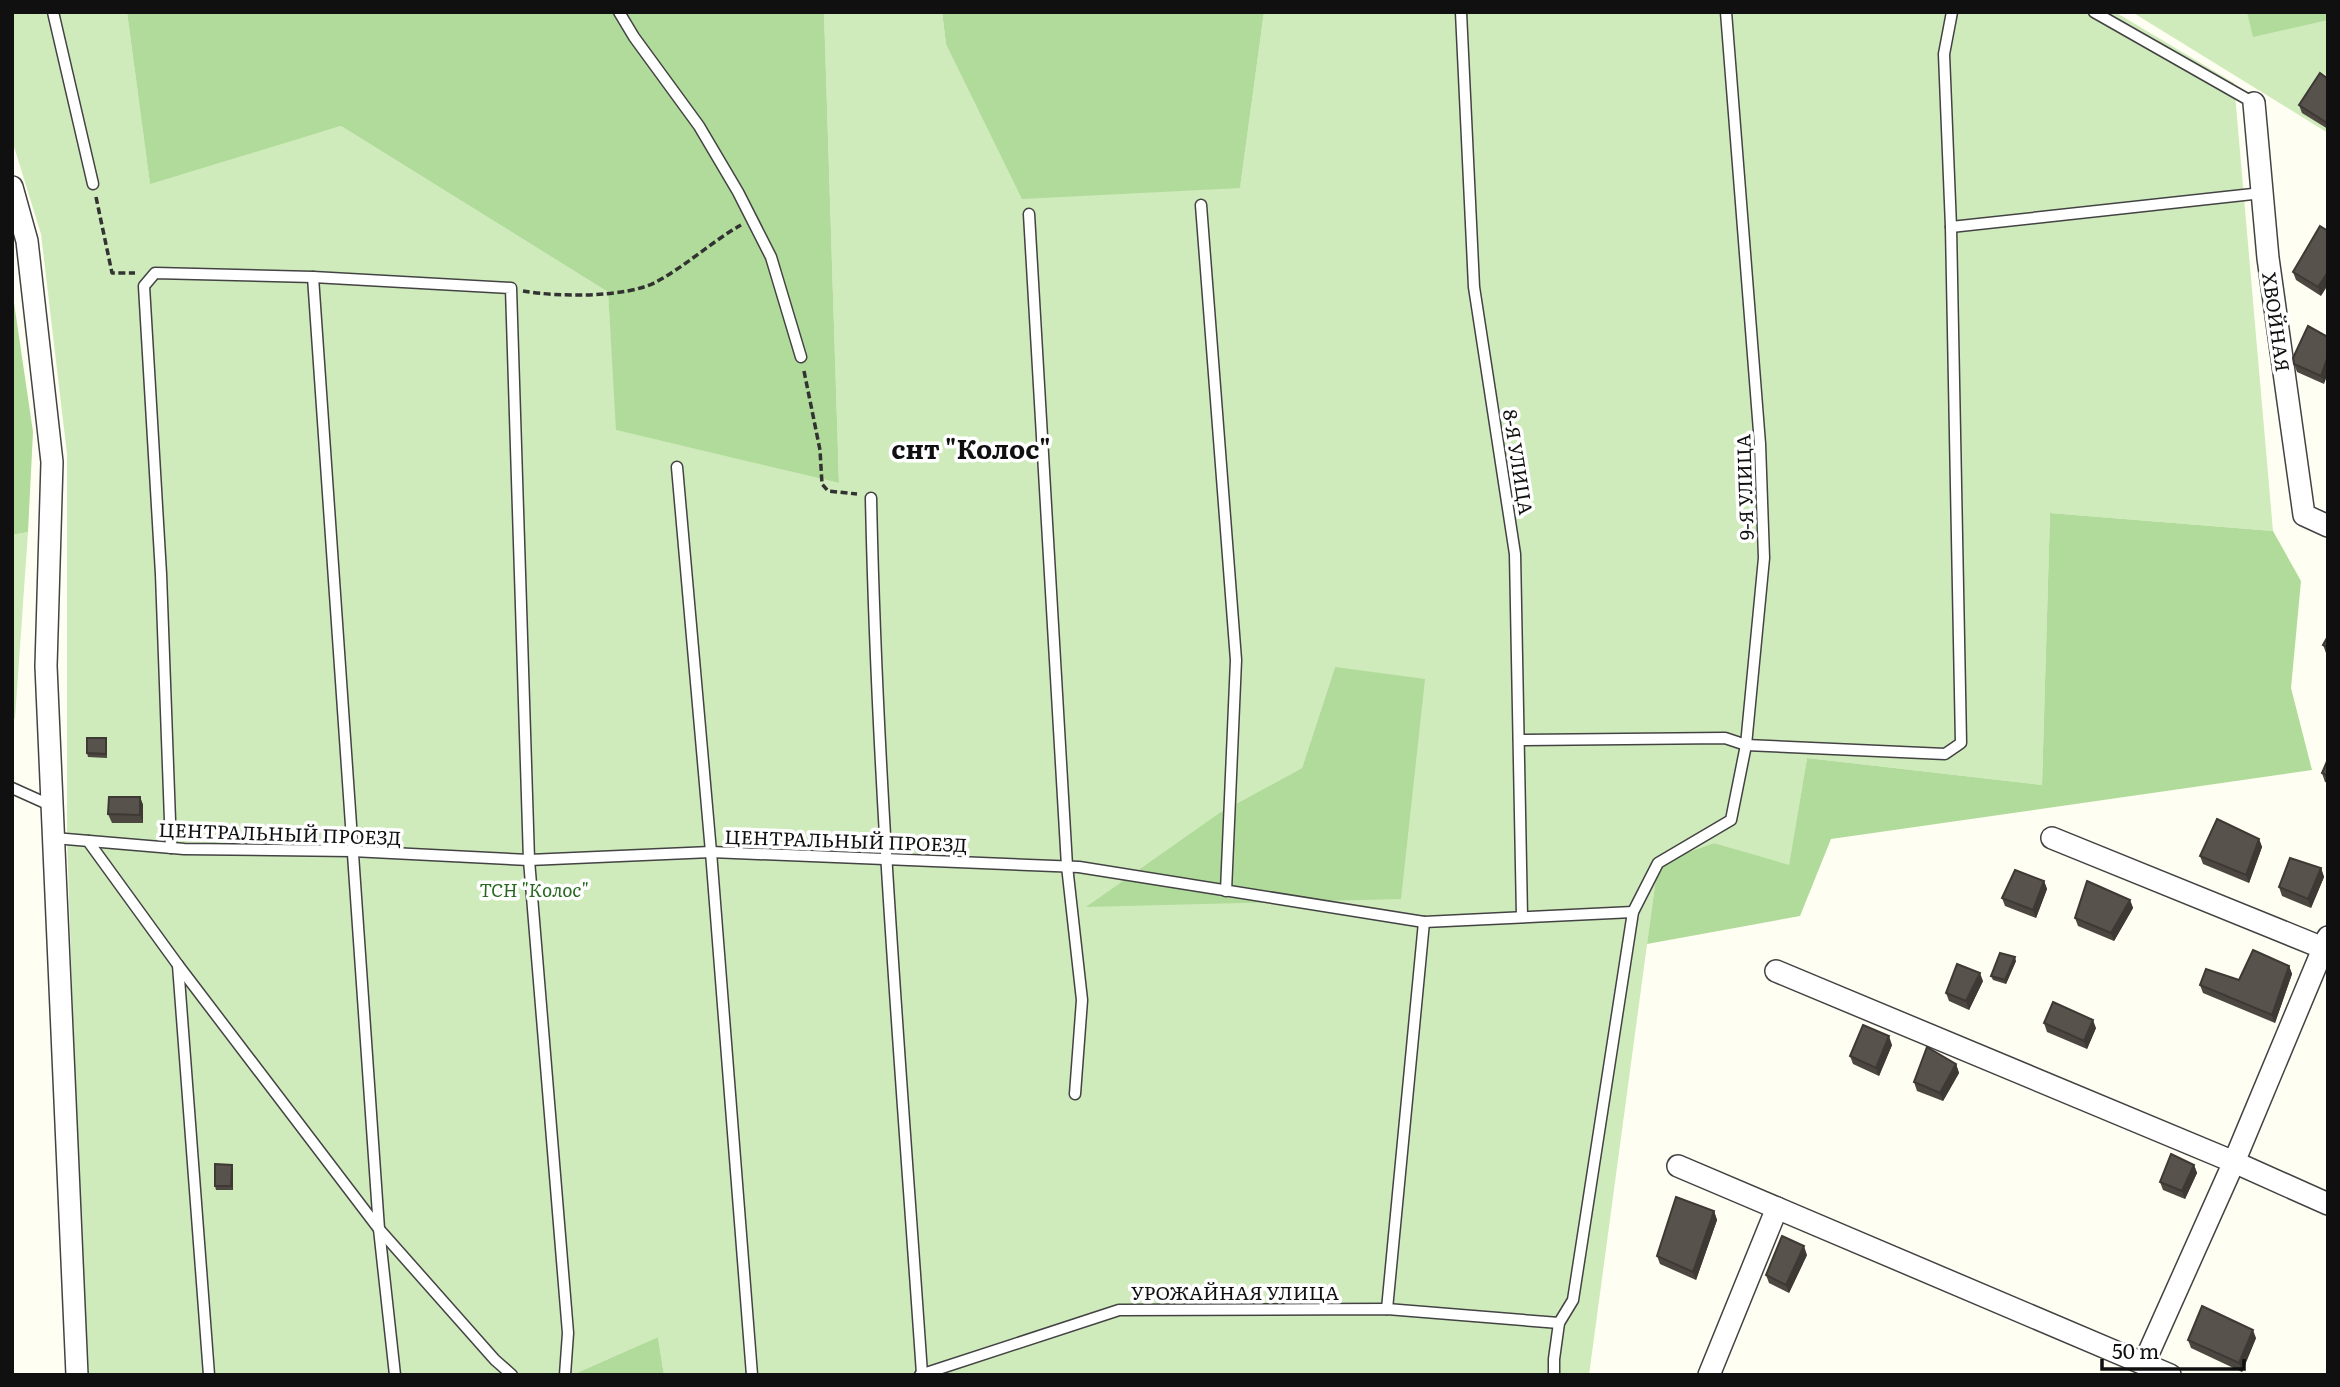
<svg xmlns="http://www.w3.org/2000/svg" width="2340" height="1387" font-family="Literata,serif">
  <rect width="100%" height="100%" fill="#fffef2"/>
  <g fill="#cfeabb" fill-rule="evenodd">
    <path d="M12 12H127L150 183 341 126 608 292 617 430 839 483 824 12H942L946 44 1240 187 1264 12H2115L2234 83 2273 531 2050 513 2042 785 1807 758 1789 866 1714 843 1658 863 1589 1375H664L658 1337 572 1375H85L67 839V454L41 234 12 140ZM1335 667 1401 899 1221 812 1302 768Z"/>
    <polygon points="2132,12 2328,12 2328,133"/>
    <polygon points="28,532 15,718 12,720 12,535"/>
  </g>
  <g fill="#b1db9a">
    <polygon points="127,12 824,12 839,483 616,430 608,292 341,126 150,184"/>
    <polygon points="942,12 1264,12 1240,188 1022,199 946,44"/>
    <polygon points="2247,12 2328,12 2328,20 2253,37"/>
    <polygon points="12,289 33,432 28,532 12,535"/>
    <polygon points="2050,513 2273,531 2301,581 2291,688 2312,770 1831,839 1800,916 1647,944 1658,863 1714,843 1789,865 1807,758 2042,785"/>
    <polygon points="1335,667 1425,679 1401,899 1086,907 1221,812 1302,768"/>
    <polygon points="658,1337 664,1375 572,1375"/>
  </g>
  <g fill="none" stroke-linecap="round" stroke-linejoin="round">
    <g stroke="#434343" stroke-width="13">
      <g id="lane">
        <polyline points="53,12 93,184"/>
        <polyline points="619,12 634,37 699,126 738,192 771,257 801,357"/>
        <polyline points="1461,12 1474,287 1515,554 1522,917"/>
        <polyline points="2094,12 2254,103"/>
        <polyline points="1201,205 1236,660 1226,891"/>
        <polyline points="1029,214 1067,866 1082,1000 1075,1094"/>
        <polyline points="1951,227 2262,193"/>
        <polyline points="313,277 379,1229 395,1375"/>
        <polyline points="677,467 711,852 752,1375"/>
        <path d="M871 498C877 791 902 1082 922 1374"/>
        <polyline points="1519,740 1725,738 1746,745 1945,754 1961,743 1951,227 1944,54 1952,12"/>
        <polyline points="12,788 52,806"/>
        <polyline points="54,838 184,849 352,851 529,860 711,852 1079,867 1424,922 1633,912"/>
        <polyline points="88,841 178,965 379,1229 495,1360 512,1375"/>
        <polyline points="171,848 161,574 144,286 155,273 313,277 511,288 529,860 568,1333 565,1375"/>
        <polyline points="178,965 209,1375"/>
        <polyline points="1387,1309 1424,922"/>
        <polyline points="920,1375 1119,1310 1387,1309 1559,1323"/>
        <polyline points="1554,1375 1554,1359 1559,1323 1573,1300 1633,912 1658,863 1731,820 1746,745 1764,558 1760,444 1726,12"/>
      </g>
    </g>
    <g stroke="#434343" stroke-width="24">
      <g id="street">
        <polyline points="2254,103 2268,258 2304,515 2328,526"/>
        <polyline points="12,187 27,241 52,462 46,666 77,1375"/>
        <polyline points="2052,838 2328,950"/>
        <polyline points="1776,971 2234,1162 2328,1204"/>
        <polyline points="1678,1166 2170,1375"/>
        <polyline points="2144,1363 2234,1162 2328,937"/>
        <polyline points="1709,1375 1777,1208"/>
      </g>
    </g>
    <g stroke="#323232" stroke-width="3.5" stroke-dasharray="7 3.5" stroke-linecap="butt">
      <polyline points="96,197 112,273 135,273"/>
      <path d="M523 291C557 297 626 298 656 282 686 266 711 242 741 225"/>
      <polyline points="804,371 820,450 822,484 828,491 857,494"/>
    </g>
    <use href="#lane" stroke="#fff" stroke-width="10"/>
    <use href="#street" stroke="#fff" stroke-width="21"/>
  </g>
  <g fill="#4c4741">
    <polygon points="2328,79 2328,129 2302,113 2299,105"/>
    <polygon points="2320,226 2321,296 2296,280 2293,272"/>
    <polygon points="2308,326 2324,384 2297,372 2294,364"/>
    <polygon points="2328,636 2328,654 2326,653 2323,645"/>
    <polygon points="107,742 107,758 88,757 87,753"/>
    <polygon points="2328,759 2328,783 2325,782 2322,773"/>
    <polygon points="140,797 143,805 143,823 112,823 108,814"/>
    <polygon points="2259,839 2262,847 2249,883 2203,864 2200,856"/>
    <polygon points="2321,868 2324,877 2311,908 2282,896 2279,887"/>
    <polygon points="2044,881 2047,889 2036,918 2005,906 2002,898"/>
    <polygon points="2130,900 2133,908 2114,941 2078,926 2075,918"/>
    <polygon points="2016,961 2006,984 1993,980 1991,976"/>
    <polygon points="2289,966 2292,974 2275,1023 2203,993 2200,985 2239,980"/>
    <polygon points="1983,981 1969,1010 1949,1001 1946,993"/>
    <polygon points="2044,1023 2096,1028 2087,1049 2047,1032"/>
    <polygon points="1892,1045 1879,1076 1853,1064 1850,1056"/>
    <polygon points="1956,1064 1959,1073 1943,1101 1917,1091 1914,1082"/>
    <polygon points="232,1165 233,1169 233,1190 216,1190 215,1186"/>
    <polygon points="2194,1165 2197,1173 2185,1199 2163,1190 2160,1182"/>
    <polygon points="1714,1211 1717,1220 1696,1280 1660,1264 1657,1256"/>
    <polygon points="1807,1255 1789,1293 1769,1283 1766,1275"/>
    <polygon points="2256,1338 2242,1372 2191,1348 2188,1340"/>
  </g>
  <g fill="#3e3935">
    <polygon points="2328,272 2328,285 2321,296 2318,287"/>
    <polygon points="2328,356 2328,373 2324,384 2321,376"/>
    <polygon points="140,797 143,805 143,823 140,815"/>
    <polygon points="2259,839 2262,847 2249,883 2246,875"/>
    <polygon points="2321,868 2324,877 2311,908 2308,899"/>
    <polygon points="2044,881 2047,889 2036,918 2033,910"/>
    <polygon points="2130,900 2133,908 2114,941 2111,933"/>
    <polygon points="2015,957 2016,961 2006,984 2005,980"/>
    <polygon points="2289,966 2292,974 2275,1023 2272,1015"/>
    <polygon points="1980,973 1983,981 1969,1010 1966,1001"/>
    <polygon points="2093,1020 2096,1028 2087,1049 2084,1041"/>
    <polygon points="1889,1036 1892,1045 1879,1076 1876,1068"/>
    <polygon points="1956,1064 1959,1073 1943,1101 1940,1093"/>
    <polygon points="232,1165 233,1169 233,1190 231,1186"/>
    <polygon points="2194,1165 2197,1173 2185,1199 2182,1191"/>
    <polygon points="1714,1211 1717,1220 1696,1280 1693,1272"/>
    <polygon points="1804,1246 1807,1255 1789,1293 1786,1285"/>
    <polygon points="2253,1330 2256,1338 2242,1372 2239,1363"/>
  </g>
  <g fill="#58524c" stroke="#3e3935" stroke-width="2">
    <polygon points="2320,73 2328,79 2327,123 2299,105"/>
    <polygon points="2320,226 2328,231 2328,272 2318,287 2293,272"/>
    <polygon points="2308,326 2328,337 2328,356 2321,376 2294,364 2293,358"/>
    <polygon points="2328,636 2328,647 2323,645"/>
    <polygon points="87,738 106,738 106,754 87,753"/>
    <polygon points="2328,759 2328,776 2322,773"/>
    <polygon points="109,797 140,797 140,815 108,814"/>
    <polygon points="2217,819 2259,839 2246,875 2200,856"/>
    <polygon points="2290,858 2321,868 2308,899 2279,887"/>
    <polygon points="2015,870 2044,881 2033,910 2002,898"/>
    <polygon points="2087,881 2130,900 2111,933 2075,918"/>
    <polygon points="2253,950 2289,966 2272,1015 2200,985 2206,969 2239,980"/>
    <polygon points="2000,953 2015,957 2005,980 1991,976"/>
    <polygon points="1957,964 1980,973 1966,1001 1946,993"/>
    <polygon points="2053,1002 2093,1020 2084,1041 2044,1023"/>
    <polygon points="1863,1025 1889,1036 1876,1068 1850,1056"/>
    <polygon points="1927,1047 1956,1064 1940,1093 1914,1082"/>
    <polygon points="2171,1154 2194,1165 2182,1191 2160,1182"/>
    <polygon points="215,1164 232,1165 231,1186 215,1186"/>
    <polygon points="1676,1197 1714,1211 1693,1272 1657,1256"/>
    <polygon points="1782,1236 1804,1246 1786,1285 1766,1275"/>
    <polygon points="2202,1306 2253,1330 2239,1363 2188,1340"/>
  </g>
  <g text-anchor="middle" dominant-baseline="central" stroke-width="7" stroke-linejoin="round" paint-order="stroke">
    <g font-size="19" fill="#101010" stroke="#fff">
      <text transform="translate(2277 322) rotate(82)">ХВОЙНАЯ</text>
      <text transform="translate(1519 462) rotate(81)">8-Я УЛИЦА</text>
      <text transform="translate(1744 487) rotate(-92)">9-Я УЛИЦА</text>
      <text transform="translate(280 833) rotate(2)">ЦЕНТРАЛЬНЫЙ ПРОЕЗД</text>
      <text transform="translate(846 840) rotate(2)">ЦЕНТРАЛЬНЫЙ ПРОЕЗД</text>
      <text x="1235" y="1292">УРОЖАЙНАЯ УЛИЦА</text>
    </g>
    <g font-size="19" font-style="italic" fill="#27681f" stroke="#fff">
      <text x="534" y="889">ТСН "Колос"</text>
    </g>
    <g font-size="26" font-weight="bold" fill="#101010" stroke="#fff">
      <text x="971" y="447">снт "Колос"</text>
    </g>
  </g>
  <rect width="2340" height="1387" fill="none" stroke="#101010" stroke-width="28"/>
  <path d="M2102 1359v10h142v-10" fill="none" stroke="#101010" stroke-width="3.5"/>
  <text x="2112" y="1359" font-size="21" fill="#101010" stroke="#ffffff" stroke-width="5" paint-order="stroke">50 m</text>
</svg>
